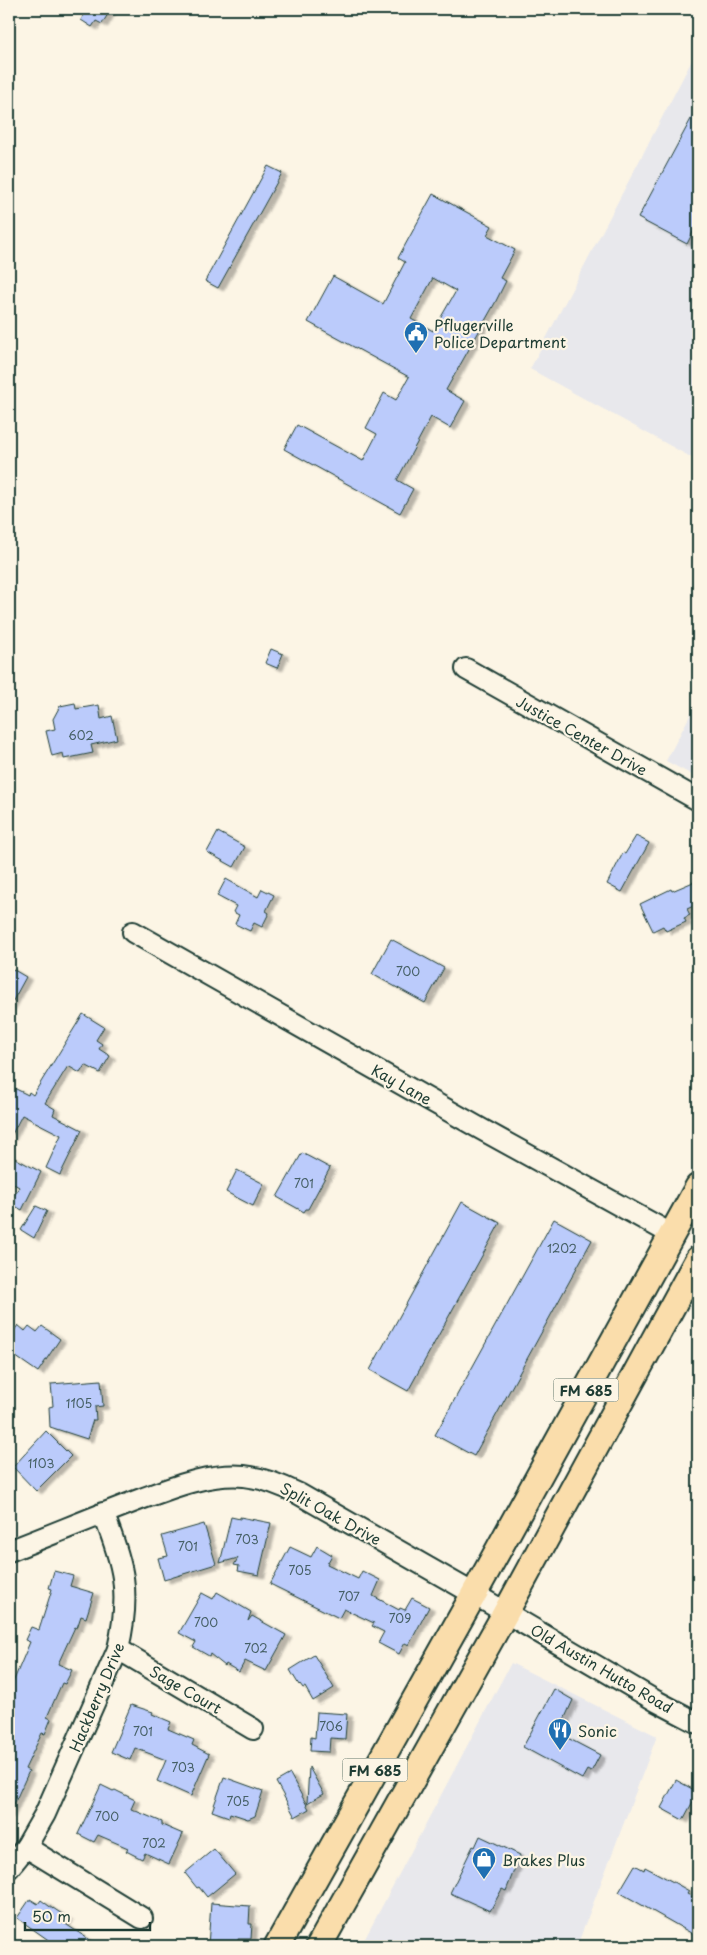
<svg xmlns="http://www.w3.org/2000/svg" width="707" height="1955" font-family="'Playpen Sans',sans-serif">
  <defs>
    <filter id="shadow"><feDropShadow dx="5.5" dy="3" stdDeviation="1" flood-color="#0004"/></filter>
  </defs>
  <rect width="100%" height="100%" fill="#fcf5e5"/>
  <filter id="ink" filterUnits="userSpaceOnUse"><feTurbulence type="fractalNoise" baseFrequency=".02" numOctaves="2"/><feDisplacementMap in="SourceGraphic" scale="10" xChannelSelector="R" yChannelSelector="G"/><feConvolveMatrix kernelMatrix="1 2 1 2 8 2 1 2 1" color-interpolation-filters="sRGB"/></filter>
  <g filter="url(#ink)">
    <g fill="#e8e8ec">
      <polygon points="698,49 698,461 530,369"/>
      <polygon points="698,700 698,778 666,761"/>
      <polygon points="511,1663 657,1736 577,1946 361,1946"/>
    </g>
    <g fill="#bbcbfb" stroke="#1f3d34" fill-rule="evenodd" filter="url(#shadow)">
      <polygon points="73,9 111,9 102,24 96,21 92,27 81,20 84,14"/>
      <polygon points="698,106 698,222 687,244 638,218"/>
      <polygon points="268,166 282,173 218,288 205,281"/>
      <path d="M433 194 492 226 487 235 515 250 500 278 506 281 495 303 446 390 465 401 450 428 431 417 397 480 413 489 400 513 284 449 297 425 363 461 377 434 366 428 384 393 396 400 409 377 308 322 333 276 383 304 405 262 398 258ZM433 278 456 291 433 331 411 319Z"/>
      <polygon points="271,649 283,654 277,668 265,663"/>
      <polygon points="75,703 76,709 99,705 101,719 112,716 117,739 91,745 93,753 64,759 63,753 52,756 46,731 55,729 53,719 60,706"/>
      <polygon points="218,832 245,847 234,867 207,852"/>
      <polygon points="636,836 649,843 622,892 607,884 623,853 625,854"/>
      <polygon points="226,879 258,897 262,889 274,895 266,911 269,913 262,927 254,923 250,931 235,924 239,915 233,912 236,906 217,896"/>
      <polygon points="698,880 698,904 687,909 690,915 684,918 686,922 666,931 663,926 653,931 640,904 671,889 672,891"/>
      <polygon points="391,939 444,968 425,1003 372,974"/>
      <polygon points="9,967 26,977 9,1008"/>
      <polygon points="83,1014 104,1027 96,1040 102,1044 99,1049 110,1056 100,1073 85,1065 80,1073 68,1066 45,1103 55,1109 53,1115 82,1130 60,1175 46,1168 61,1135 22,1115 9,1140 9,1098 14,1088 28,1095 29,1092 33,1095"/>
      <polygon points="302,1153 330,1168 308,1209 306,1209 304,1212 277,1197"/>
      <polygon points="9,1155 41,1172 22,1210 10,1203 19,1187 9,1181"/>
      <polygon points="237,1170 264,1184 253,1206 226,1192"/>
      <polygon points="462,1202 500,1223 408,1391 370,1370"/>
      <polygon points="36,1206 47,1211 34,1238 21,1230"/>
      <polygon points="554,1219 592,1240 474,1456 435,1435"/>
      <polygon points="18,1325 25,1331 29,1326 37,1332 42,1326 60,1339 38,1372 9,1352 9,1338"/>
      <polygon points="101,1380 103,1406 95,1407 96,1420 93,1420 87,1439 50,1427 49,1407 53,1406 51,1384"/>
      <polygon points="46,1431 71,1456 36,1491 13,1467"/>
      <polygon points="231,1517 240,1519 240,1517 271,1523 259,1575 238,1571 239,1566 234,1565 238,1558 220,1563"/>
      <polygon points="204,1524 216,1564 164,1580 158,1558 168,1556 162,1536"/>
      <polygon points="317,1546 332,1555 327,1564 358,1579 362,1571 380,1580 373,1596 399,1610 400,1608 405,1610 412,1598 429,1607 409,1645 405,1643 399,1654 378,1643 384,1632 372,1626 374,1623 344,1609 339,1618 270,1584 290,1547 311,1557"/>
      <polygon points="54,1571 73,1576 70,1586 94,1593 86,1618 81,1616 77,1628 75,1627 58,1664 72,1670 65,1684 62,1683 47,1717 51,1719 45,1734 42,1733 25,1769 29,1771 9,1815 9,1698 12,1689 11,1687 30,1642 25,1640 31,1627 39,1630 52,1589 49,1588"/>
      <polygon points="217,1592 251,1612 248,1621 252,1616 286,1635 266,1671 245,1661 239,1672 226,1664 225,1666 210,1654 209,1656 193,1647 196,1642 179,1633 202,1593 213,1599"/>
      <polygon points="314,1655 334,1688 313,1701 305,1687 303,1688 300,1684 299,1685 290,1670"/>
      <polygon points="554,1689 573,1700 558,1733 600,1755 591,1772 587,1770 582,1779 523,1747"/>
      <polygon points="131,1705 153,1712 152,1714 171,1722 168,1729 194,1740 192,1745 209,1754 191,1796 157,1781 166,1760 135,1748 130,1760 111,1752"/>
      <polygon points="317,1712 347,1714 345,1739 330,1738 329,1752 310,1751 311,1737 315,1738"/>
      <polygon points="309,1767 324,1794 307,1803"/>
      <polygon points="290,1774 309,1809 295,1817 276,1782"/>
      <polygon points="224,1777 263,1791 255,1816 248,1819 230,1813 229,1817 212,1811"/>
      <polygon points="676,1780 698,1792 683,1820 661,1808"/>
      <polygon points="101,1785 113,1791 115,1790 135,1800 131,1809 162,1822 162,1825 183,1834 169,1864 145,1853 142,1859 126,1851 128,1848 98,1835 94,1842 78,1834"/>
      <polygon points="480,1836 520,1855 506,1891 502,1889 490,1911 450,1893 473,1846 475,1847"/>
      <polygon points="214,1849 235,1874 207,1897 199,1887 197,1888 185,1873"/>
      <polygon points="635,1865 644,1870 645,1867 675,1883 689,1891 687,1894 698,1900 698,1937 619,1892"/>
      <polygon points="30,1899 38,1904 41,1900 53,1909 53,1908 68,1918 64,1923 99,1946 57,1946 17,1918"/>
      <polygon points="211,1903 250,1906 249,1924 252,1924 251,1939 238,1939 238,1943 235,1943 234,1946 208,1946"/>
    </g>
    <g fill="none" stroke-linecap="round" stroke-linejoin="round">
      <g stroke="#1f3d34" stroke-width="24">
        <g id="minor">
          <polyline points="466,669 698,800"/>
          <polyline points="133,932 481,1129 673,1235"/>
          <path d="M9 1551C53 1534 96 1516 141 1499 174 1487 208 1473 244 1476 264 1478 281 1485 299 1494L474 1594 656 1701 698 1723"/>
          <polyline points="118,1649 253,1729"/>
          <polyline points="26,1847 142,1918"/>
          <path d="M9 1868 26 1847 45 1814 118 1649C131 1593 124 1565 103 1513"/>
        </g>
      </g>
      <g stroke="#1f3d34" stroke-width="29">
        <g id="major">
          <polyline points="277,1946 474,1594 698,1187"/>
          <polyline points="319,1946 506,1612 698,1259"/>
        </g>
      </g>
      <use href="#minor" stroke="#fcf5e5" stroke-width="20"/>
      <use href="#major" stroke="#faddab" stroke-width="25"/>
    </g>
  </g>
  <defs>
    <g id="civic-pin" transform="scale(1.25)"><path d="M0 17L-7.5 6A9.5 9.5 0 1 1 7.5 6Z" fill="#1f6fb2" stroke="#fcf5e5"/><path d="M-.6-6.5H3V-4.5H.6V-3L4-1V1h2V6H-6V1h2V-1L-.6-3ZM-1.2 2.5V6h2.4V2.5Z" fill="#fff"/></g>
    <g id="restaurant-pin" transform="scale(1.25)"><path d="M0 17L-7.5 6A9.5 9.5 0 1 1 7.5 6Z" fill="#1f6fb2" stroke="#fcf5e5"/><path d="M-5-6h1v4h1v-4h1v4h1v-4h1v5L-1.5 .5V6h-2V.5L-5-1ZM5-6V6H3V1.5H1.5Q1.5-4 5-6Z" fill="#fff"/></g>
    <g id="shop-pin" transform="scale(1.25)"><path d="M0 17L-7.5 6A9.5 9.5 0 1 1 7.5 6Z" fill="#1f6fb2" stroke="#fcf5e5"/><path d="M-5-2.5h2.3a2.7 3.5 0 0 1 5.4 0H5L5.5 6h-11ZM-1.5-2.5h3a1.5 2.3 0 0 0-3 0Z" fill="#fff"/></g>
  </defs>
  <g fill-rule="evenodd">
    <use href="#civic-pin" x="416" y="333"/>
    <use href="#restaurant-pin" x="560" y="1730"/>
    <use href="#shop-pin" x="484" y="1859"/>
  </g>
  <g text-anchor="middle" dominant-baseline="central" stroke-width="4.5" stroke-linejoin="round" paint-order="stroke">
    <g font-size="12" fill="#466066">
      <text x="81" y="735">602</text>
      <text x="408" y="971">700</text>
      <text x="304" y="1183">701</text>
      <text x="562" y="1248">1202</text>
      <text x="79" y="1403">1105</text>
      <text x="41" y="1463">1103</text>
      <text x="247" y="1539">703</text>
      <text x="188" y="1546">701</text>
      <text x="300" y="1570">705</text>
      <text x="349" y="1596">707</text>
      <text x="400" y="1618">709</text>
      <text x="206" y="1622">700</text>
      <text x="256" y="1648">702</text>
      <text x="331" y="1726">706</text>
      <text x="143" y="1731">701</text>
      <text x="183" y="1767">703</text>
      <text x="238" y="1801">705</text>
      <text x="107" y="1816">700</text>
      <text x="154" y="1843">702</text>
    </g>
    <g fill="#fcf5e5" stroke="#617469" stroke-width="1">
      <rect x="553.5" y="1378.5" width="65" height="23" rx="4"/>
      <rect x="342.5" y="1758.5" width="65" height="23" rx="4"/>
    </g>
    <g font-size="14" font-weight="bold" fill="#1f3d34">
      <text x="586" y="1390">FM 685</text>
      <text x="375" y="1770">FM 685</text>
    </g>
    <g font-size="15" fill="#1f3d34" stroke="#fcf5e5" text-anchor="start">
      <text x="434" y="324">Pflugerville<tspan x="434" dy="17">Police Department</tspan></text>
      <text x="578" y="1730">Sonic</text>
      <text x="502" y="1859">Brakes Plus</text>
    </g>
    <g font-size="15" fill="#1f3d34" stroke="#fcf5e5">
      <text transform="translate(582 735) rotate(29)">Justice Center Drive</text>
      <text transform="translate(402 1084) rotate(29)">Kay Lane</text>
      <text transform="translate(331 1513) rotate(29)">Split Oak Drive</text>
      <text transform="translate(602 1668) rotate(30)">Old Austin Hutto Road</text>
      <text transform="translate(186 1689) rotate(30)">Sage Court</text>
      <text transform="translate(96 1697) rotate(-67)">Hackberry Drive</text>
    </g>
  </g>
  <rect width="707" height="1955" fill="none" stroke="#fcf5e5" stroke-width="30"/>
  <rect x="15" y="15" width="677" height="1925" fill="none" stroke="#1f3d34" stroke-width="2" filter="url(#ink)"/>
  <path d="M25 1922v8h125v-8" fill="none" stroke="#1f3d34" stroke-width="2.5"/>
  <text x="32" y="1922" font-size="15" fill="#1f3d34" stroke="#fcf5e5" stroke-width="4" paint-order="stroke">50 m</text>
</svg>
